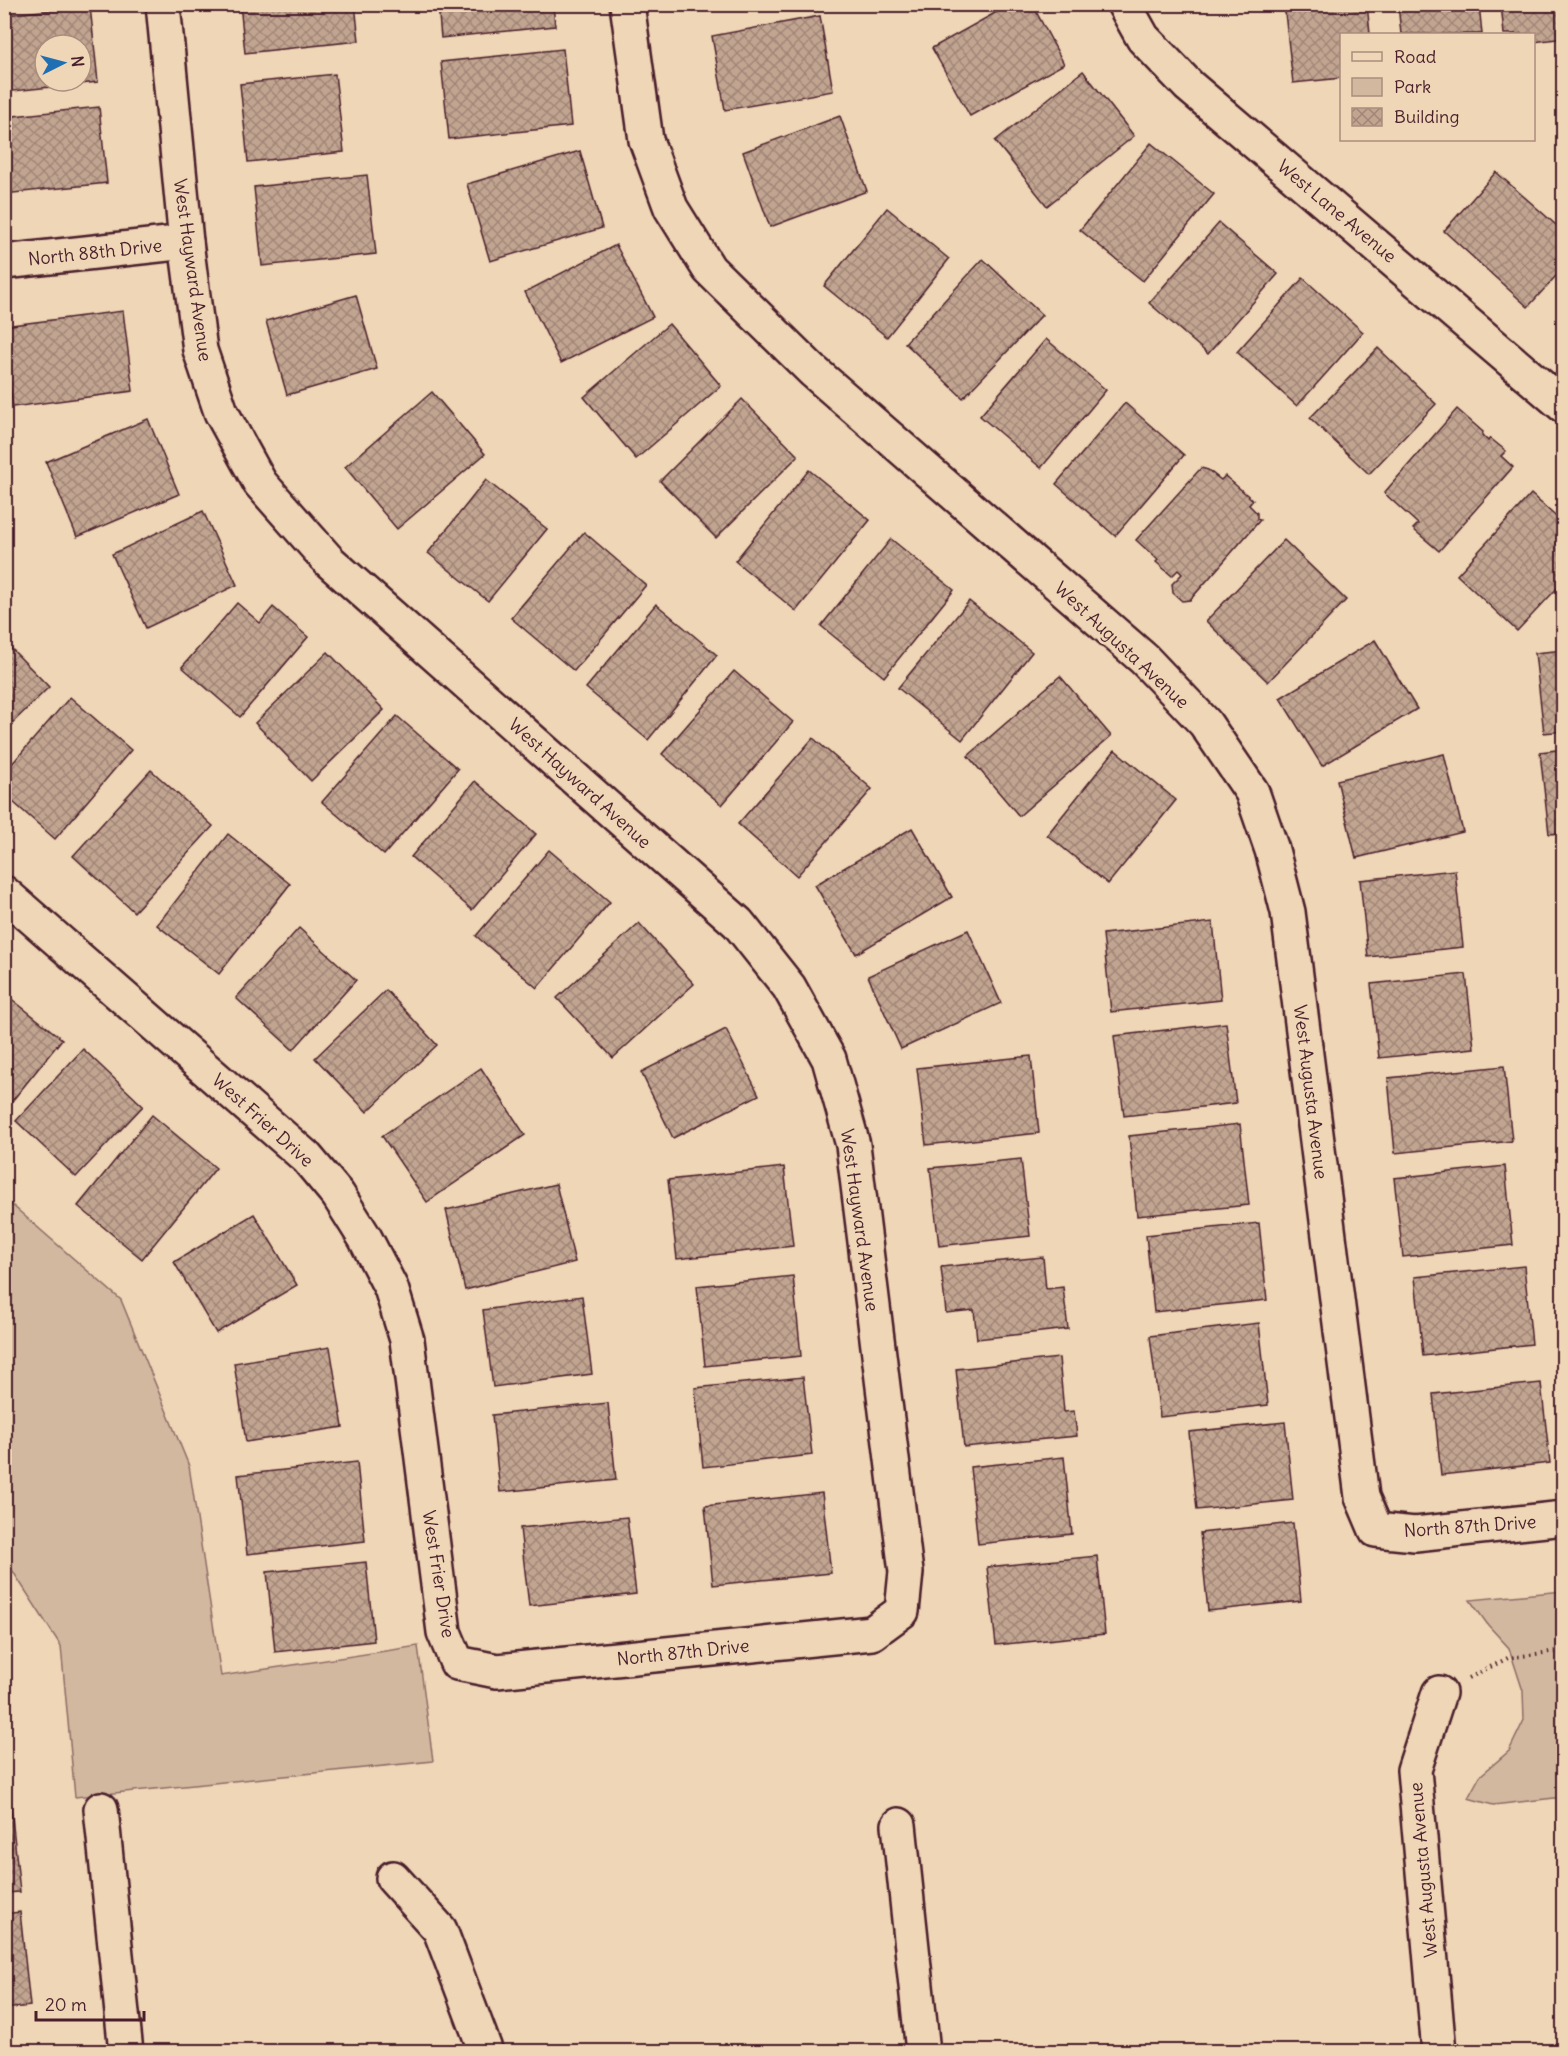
<svg xmlns="http://www.w3.org/2000/svg" width="1568" height="2056" font-family="Delius,sans-serif">
  <defs>
    <pattern id="building-cross-hatch" width="8" height="8" patternUnits="userSpaceOnUse" patternTransform="scale(1.5)"><rect width="8" height="8" fill="#c2a591"/><path d="M0 0l8 8M0 8l8-8" fill="none" stroke="#a08677"/></pattern>
  </defs>
  <rect width="100%" height="100%" fill="#eed6b6"/>
  <filter id="ink" filterUnits="userSpaceOnUse"><feTurbulence type="fractalNoise" baseFrequency=".0167" numOctaves="2"/><feDisplacementMap in="SourceGraphic" scale="12" xChannelSelector="R" yChannelSelector="G"/><feConvolveMatrix kernelMatrix="1 2 1 2 8 2 1 2 1" color-interpolation-filters="sRGB"/></filter>
  <g filter="url(#ink)">
    <g fill="#d3b8a0" stroke="#8e6c66" stroke-width="1.5">
      <polygon points="4,1198 121,1300 189,1466 221,1676 418,1646 433,1761 75,1797 61,1646 5,1559"/>
      <polygon points="1563,1591 1563,1797 1493,1805 1468,1798 1480,1776 1509,1751 1524,1720 1523,1691 1509,1648 1488,1625 1470,1600"/>
    </g>
    <g fill="url(#building-cross-hatch)" stroke="#4a1f2b" stroke-width="1.5" fill-rule="evenodd">
      <polygon points="240,4 355,4 359,41 245,53"/>
      <polygon points="438,4 553,4 555,26 441,38"/>
      <polygon points="704,4 762,4 705,11"/>
      <polygon points="1011,4 1032,4 1064,64 970,116 932,48"/>
      <polygon points="1284,4 1367,4 1370,34 1342,34 1342,78 1293,83"/>
      <polygon points="1398,4 1479,4 1482,34 1401,34"/>
      <polygon points="1501,4 1564,4 1564,38 1534,42 1534,34 1504,34"/>
      <path d="M90 6 98 82 4 92V15ZM45 45H81V81H45Z"/>
      <polygon points="820,16 833,91 725,110 712,36"/>
      <polygon points="563,49 571,126 449,139 441,62"/>
      <polygon points="1083,71 1134,136 1047,206 995,141"/>
      <polygon points="335,74 344,152 248,162 240,84"/>
      <polygon points="99,107 107,183 4,194 4,117"/>
      <polygon points="840,116 867,191 770,227 743,152"/>
      <polygon points="1151,143 1214,194 1143,281 1080,230"/>
      <polygon points="580,151 602,228 490,261 467,184"/>
      <polygon points="1496,172 1564,232 1564,267 1528,307 1444,231"/>
      <polygon points="367,175 376,254 262,266 254,187"/>
      <polygon points="887,208 949,259 887,337 824,286"/>
      <polygon points="1219,223 1278,274 1208,354 1149,303"/>
      <polygon points="616,245 653,317 561,363 525,292"/>
      <polygon points="983,259 1042,315 963,398 905,343"/>
      <polygon points="1303,278 1363,332 1297,406 1237,352"/>
      <polygon points="356,295 377,369 287,395 266,321"/>
      <polygon points="123,311 133,391 13,407 4,342 4,326"/>
      <polygon points="669,324 721,386 636,459 584,397"/>
      <polygon points="1046,339 1106,390 1041,468 980,416"/>
      <polygon points="1378,348 1436,404 1369,474 1310,418"/>
      <polygon points="432,392 485,454 397,529 345,467"/>
      <polygon points="742,399 798,456 716,538 660,481"/>
      <polygon points="1125,403 1184,455 1115,536 1056,484"/>
      <polygon points="1457,409 1483,432 1482,435 1488,441 1490,438 1506,451 1501,456 1513,467 1439,551 1413,529 1418,524 1384,493"/>
      <polygon points="148,419 179,494 77,537 46,462"/>
      <polygon points="1201,468 1208,470 1221,480 1225,476 1253,500 1249,505 1257,513 1257,519 1260,520 1190,600 1182,601 1173,593 1172,584 1182,574 1178,570 1172,576 1156,562 1158,560 1136,540"/>
      <polygon points="809,470 870,520 796,611 735,561"/>
      <polygon points="486,480 547,529 488,601 428,553"/>
      <polygon points="1531,494 1564,524 1564,581 1517,631 1457,575"/>
      <polygon points="203,511 237,585 146,628 112,554"/>
      <polygon points="584,532 646,585 574,671 511,618"/>
      <polygon points="891,539 954,590 884,677 821,626"/>
      <polygon points="1284,540 1346,600 1268,682 1206,621"/>
      <polygon points="969,601 1032,652 962,740 898,688"/>
      <polygon points="237,603 260,623 273,607 308,637 240,717 182,667"/>
      <polygon points="656,604 717,655 648,740 586,688"/>
      <polygon points="1375,640 1417,709 1322,766 1280,698"/>
      <polygon points="4,641 49,687 4,731"/>
      <polygon points="1564,650 1564,731 1544,733 1535,653"/>
      <polygon points="328,652 384,710 311,781 255,723"/>
      <polygon points="734,671 793,722 722,805 662,754"/>
      <polygon points="1060,676 1111,736 1019,816 968,756"/>
      <polygon points="70,697 131,750 55,839 4,794 4,773"/>
      <polygon points="397,716 458,769 384,855 322,802"/>
      <polygon points="813,738 872,789 797,876 738,824"/>
      <polygon points="1564,749 1564,833 1549,834 1540,752"/>
      <polygon points="1115,750 1176,800 1108,884 1047,835"/>
      <polygon points="1444,754 1463,832 1356,858 1337,780"/>
      <polygon points="151,770 213,826 134,912 73,856"/>
      <polygon points="475,781 536,834 472,910 411,857"/>
      <polygon points="912,828 952,897 856,954 815,885"/>
      <polygon points="228,834 290,884 219,974 157,925"/>
      <polygon points="549,850 610,902 537,988 476,936"/>
      <polygon points="1455,870 1463,947 1368,957 1360,880"/>
      <polygon points="1213,922 1221,1000 1111,1012 1103,934"/>
      <polygon points="639,923 694,984 613,1058 557,998"/>
      <polygon points="299,928 356,980 293,1050 236,998"/>
      <polygon points="968,930 1001,1003 901,1049 868,976"/>
      <polygon points="1466,974 1474,1048 1379,1058 1371,984"/>
      <polygon points="386,990 437,1045 367,1112 315,1058"/>
      <polygon points="4,993 62,1039 4,1111"/>
      <polygon points="1226,1023 1236,1103 1124,1116 1114,1036"/>
      <polygon points="726,1029 759,1095 673,1138 641,1072"/>
      <polygon points="83,1049 143,1106 76,1177 16,1121"/>
      <polygon points="1031,1056 1039,1133 926,1145 917,1068"/>
      <polygon points="1504,1066 1512,1141 1395,1153 1388,1078"/>
      <polygon points="481,1068 525,1135 427,1202 382,1136"/>
      <polygon points="152,1115 216,1168 142,1259 78,1206"/>
      <polygon points="1240,1124 1249,1205 1137,1216 1129,1136"/>
      <polygon points="1021,1159 1030,1236 939,1246 930,1168"/>
      <polygon points="1505,1166 1513,1245 1403,1257 1394,1178"/>
      <polygon points="784,1167 793,1246 677,1259 668,1180"/>
      <polygon points="556,1184 575,1262 465,1290 446,1210"/>
      <polygon points="254,1214 297,1285 216,1333 174,1262"/>
      <polygon points="1259,1223 1267,1300 1154,1312 1146,1235"/>
      <polygon points="1043,1257 1046,1289 1063,1287 1068,1329 977,1339 974,1310 946,1313 941,1267"/>
      <polygon points="1524,1266 1532,1344 1423,1356 1415,1277"/>
      <polygon points="793,1276 801,1356 705,1366 697,1286"/>
      <polygon points="582,1296 592,1374 493,1387 483,1310"/>
      <polygon points="1259,1323 1268,1405 1160,1417 1150,1336"/>
      <polygon points="330,1347 343,1427 246,1442 234,1363"/>
      <polygon points="1059,1358 1064,1412 1074,1411 1077,1436 964,1447 956,1369"/>
      <polygon points="803,1377 812,1455 703,1467 695,1388"/>
      <polygon points="1541,1383 1550,1463 1441,1475 1433,1394"/>
      <polygon points="608,1403 616,1480 500,1492 492,1415"/>
      <polygon points="1285,1422 1293,1500 1197,1510 1189,1432"/>
      <polygon points="1064,1457 1072,1534 978,1544 970,1467"/>
      <polygon points="357,1462 365,1541 247,1554 238,1475"/>
      <polygon points="822,1493 831,1573 713,1585 705,1506"/>
      <polygon points="627,1517 636,1594 529,1606 520,1528"/>
      <polygon points="1293,1523 1301,1601 1208,1611 1200,1533"/>
      <polygon points="1097,1556 1105,1634 996,1645 987,1567"/>
      <polygon points="366,1562 374,1641 275,1652 267,1572"/>
      <polygon points="4,1798 10,1798 20,1892 4,1893"/>
      <polygon points="20,1912 30,2006 4,2009 4,1914"/>
    </g>
    <g fill="none" stroke-linecap="round" stroke-linejoin="round">
      <g stroke="#4a1f2b" stroke-width="38">
        <g id="minor">
          <polyline points="627,4 646,140 671,208 709,269 813,371 1144,659 1205,723 1252,792 1272,850 1288,912 1362,1497 1376,1530 1415,1534 1564,1518"/>
          <polyline points="1124,4 1143,38 1189,86 1564,406"/>
          <polyline points="4,262 186,242"/>
          <polyline points="4,893 307,1158 338,1195 365,1238 391,1288 407,1340 444,1632 457,1663 497,1671 872,1633 902,1611 906,1572 853,1145 829,1059 789,987 738,923 329,561 260,483 221,412 200,350 186,242 163,4"/>
          <polyline points="1439,1693 1414,1770 1439,2052"/>
          <polyline points="101,1809 126,2052"/>
          <polyline points="899,1825 923,2052"/>
          <polyline points="393,1878 440,1930 486,2052"/>
        </g>
      </g>
      <polyline stroke="#4a1f2b" stroke-width="4" stroke-dasharray="1.5 4.5" stroke-linecap="butt" points="1469,1678 1508,1658 1564,1650"/>
      <use href="#minor" stroke="#eed6b6" stroke-width="33"/>
    </g>
  </g>
  <g text-anchor="middle" dominant-baseline="central" stroke-width="5" stroke-linejoin="round" paint-order="stroke">
    <g font-size="18" fill="#4a1f2b" stroke="#eed6b6">
      <text transform="translate(1337 211) rotate(40)">West Lane Avenue</text>
      <text transform="translate(95 252) rotate(-6)">North 88th Drive</text>
      <text transform="translate(193 270) rotate(82)">West Hayward Avenue</text>
      <text transform="translate(1122 645) rotate(43)">West Augusta Avenue</text>
      <text transform="translate(580 783) rotate(42)">West Hayward Avenue</text>
      <text transform="translate(1311 1092) rotate(83)">West Augusta Avenue</text>
      <text transform="translate(263 1120) rotate(42)">West Frier Drive</text>
      <text transform="translate(860 1220) rotate(82)">West Hayward Avenue</text>
      <text transform="translate(1470 1526) rotate(-4)">North 87th Drive</text>
      <text transform="translate(439 1574) rotate(81)">West Frier Drive</text>
      <text transform="translate(683 1652) rotate(-6)">North 87th Drive</text>
      <text transform="translate(1423 1870) rotate(-95)">West Augusta Avenue</text>
    </g>
  </g>
  <rect width="1568" height="2056" fill="none" stroke="#eed6b6" stroke-width="24"/>
  <rect x="12" y="12" width="1544" height="2032" fill="none" stroke="#4a1f2b" stroke-width="2" filter="url(#ink)"/>
  <rect x="1340" y="33" width="195" height="108" fill="#eed6b6" stroke="#ac8d7e" stroke-width="1.5"/>
  <rect x="1352" y="52" width="30" height="9" fill="#eed6b6" stroke="#ac8d7e" stroke-width="1.5"/>
  <text x="1394" y="63" font-size="18" fill="#4a1f2b">Road</text>
  <rect x="1352" y="78" width="30" height="18" fill="#d3b8a0" stroke="#ac8d7e" stroke-width="1.5"/>
  <text x="1394" y="93" font-size="18" fill="#4a1f2b">Park</text>
  <rect x="1352" y="108" width="30" height="18" fill="url(#building-cross-hatch)" stroke="#ac8d7e" stroke-width="1.5"/>
  <text x="1394" y="123" font-size="18" fill="#4a1f2b">Building</text>
  <g transform="translate(63 63) rotate(84)"><circle r="28" fill="#eed6b6" stroke="#ac8d7e" stroke-width="1.5"/>
  <path d="M0-4.5L10 22L0 15L-10 22Z" fill="#1f6fb2"/>
  <text y="-9" font-size="16" font-weight="bold" text-anchor="middle" fill="#4a1f2b">N</text>
  </g>
  <path d="M36 2011v9h108v-9" fill="none" stroke="#4a1f2b" stroke-width="3"/>
  <text x="45" y="2011" font-size="18" fill="#4a1f2b" stroke="#eed6b6" stroke-width="4.5" paint-order="stroke">20 m</text>
</svg>
